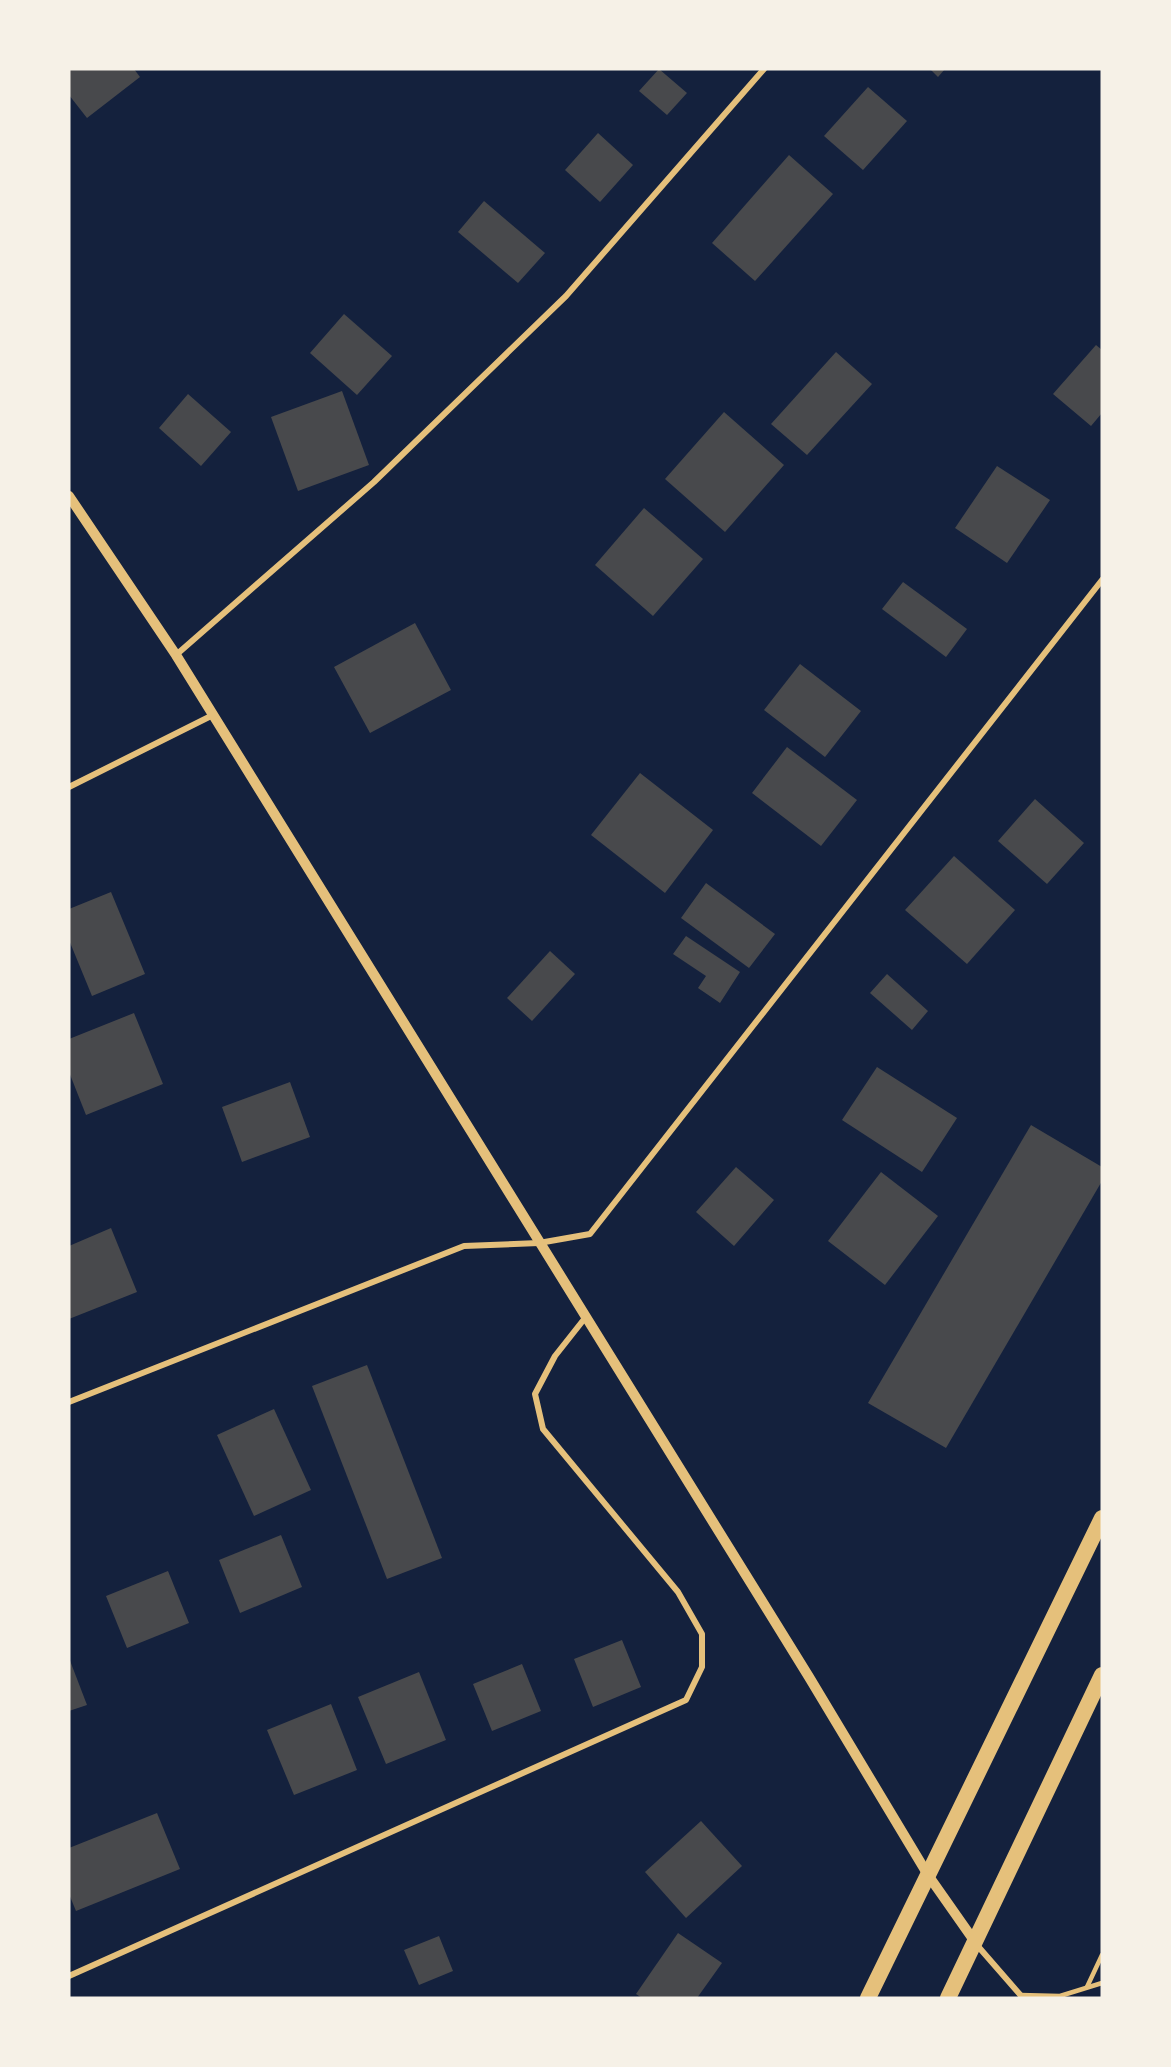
<svg xmlns="http://www.w3.org/2000/svg" width="1171" height="2067" font-family="'Fira Sans Condensed',sans-serif">
  <rect width="100%" height="100%" fill="#14213d"/>
  <g fill="#48494c">
    <polygon points="69,69 134,69 140,77 87,118 69,95"/>
    <polygon points="659,69 687,93 667,115 639,91"/>
    <polygon points="930,69 945,69 938,77"/>
    <polygon points="868,87 907,121 863,170 824,136"/>
    <polygon points="598,133 633,165 600,202 565,170"/>
    <polygon points="789,155 833,194 755,281 712,243"/>
    <polygon points="484,201 545,253 518,283 458,232"/>
    <polygon points="344,314 392,356 357,395 310,353"/>
    <polygon points="1096,345 1102,350 1102,413 1091,426 1053,394"/>
    <polygon points="836,352 872,384 807,455 771,424"/>
    <polygon points="342,391 369,465 298,491 271,417"/>
    <polygon points="188,394 231,432 201,466 159,428"/>
    <polygon points="724,412 784,465 725,532 665,479"/>
    <polygon points="997,466 1050,500 1007,563 955,528"/>
    <polygon points="644,508 703,559 653,616 595,565"/>
    <polygon points="903,582 967,629 946,657 882,609"/>
    <polygon points="415,623 451,690 370,733 334,667"/>
    <polygon points="800,664 861,711 825,757 764,710"/>
    <polygon points="787,747 857,800 821,846 752,793"/>
    <polygon points="640,773 713,830 665,893 591,835"/>
    <polygon points="1035,799 1084,843 1047,884 998,841"/>
    <polygon points="954,856 1015,910 967,964 905,910"/>
    <polygon points="706,883 775,934 749,968 681,918"/>
    <polygon points="111,892 145,974 92,996 69,940 69,909"/>
    <polygon points="686,936 740,972 720,1003 698,988 706,976 673,954"/>
    <polygon points="550,951 575,974 532,1021 507,998"/>
    <polygon points="887,974 928,1011 912,1030 870,993"/>
    <polygon points="134,1013 163,1084 86,1115 69,1072 69,1039"/>
    <polygon points="877,1067 957,1118 922,1172 842,1120"/>
    <polygon points="290,1082 310,1137 242,1162 222,1107"/>
    <polygon points="1031,1125 1102,1167 1102,1181 946,1448 868,1403"/>
    <polygon points="736,1167 774,1200 734,1246 696,1212"/>
    <polygon points="881,1172 938,1216 885,1285 828,1241"/>
    <polygon points="111,1228 137,1292 69,1319 69,1246"/>
    <polygon points="367,1365 442,1558 387,1579 312,1386"/>
    <polygon points="274,1409 311,1490 254,1516 217,1435"/>
    <polygon points="281,1535 302,1587 240,1613 219,1560"/>
    <polygon points="168,1571 189,1623 127,1648 106,1596"/>
    <polygon points="622,1640 641,1687 593,1707 574,1659"/>
    <polygon points="69,1658 87,1705 69,1711"/>
    <polygon points="522,1664 541,1711 492,1731 473,1684"/>
    <polygon points="419,1672 446,1740 386,1764 358,1697"/>
    <polygon points="331,1704 357,1770 294,1795 267,1730"/>
    <polygon points="157,1813 180,1869 76,1911 69,1894 69,1848"/>
    <polygon points="701,1821 742,1866 686,1918 645,1872"/>
    <polygon points="678,1933 722,1963 697,1998 642,1998 636,1994"/>
    <polygon points="439,1936 453,1971 419,1985 404,1950"/>
  </g>
  <g fill="none" stroke-linecap="round" stroke-linejoin="round">
    <g stroke="#e5c07b" stroke-width="4.5">
      <polyline points="1087,1987 1102,1955"/>
      <polyline points="1020,1995 1060,1996 1102,1983"/>
    </g>
    <g stroke="#e5c07b" stroke-width="6">
      <polyline points="176,655 374,482 566,296 764,69"/>
      <polyline points="69,787 213,715"/>
      <polyline points="69,1402 464,1246 539,1243 590,1234 1102,580"/>
      <polyline points="976,1944 1023,1998"/>
      <polyline points="69,1976 686,1700 702,1667 702,1634 678,1592 543,1429 535,1394 555,1356 585,1318"/>
    </g>
    <polyline stroke="#e5c07b" stroke-width="10" points="69,496 176,655 809,1677 928,1875 975,1942"/>
    <g stroke="#e5c07b" stroke-width="16">
      <polyline points="868,1998 1102,1518"/>
      <polyline points="948,1998 1102,1675"/>
    </g>
  </g>
  <rect width="1171" height="2067" fill="none" stroke="#f6f1e7" stroke-width="141"/>
</svg>
